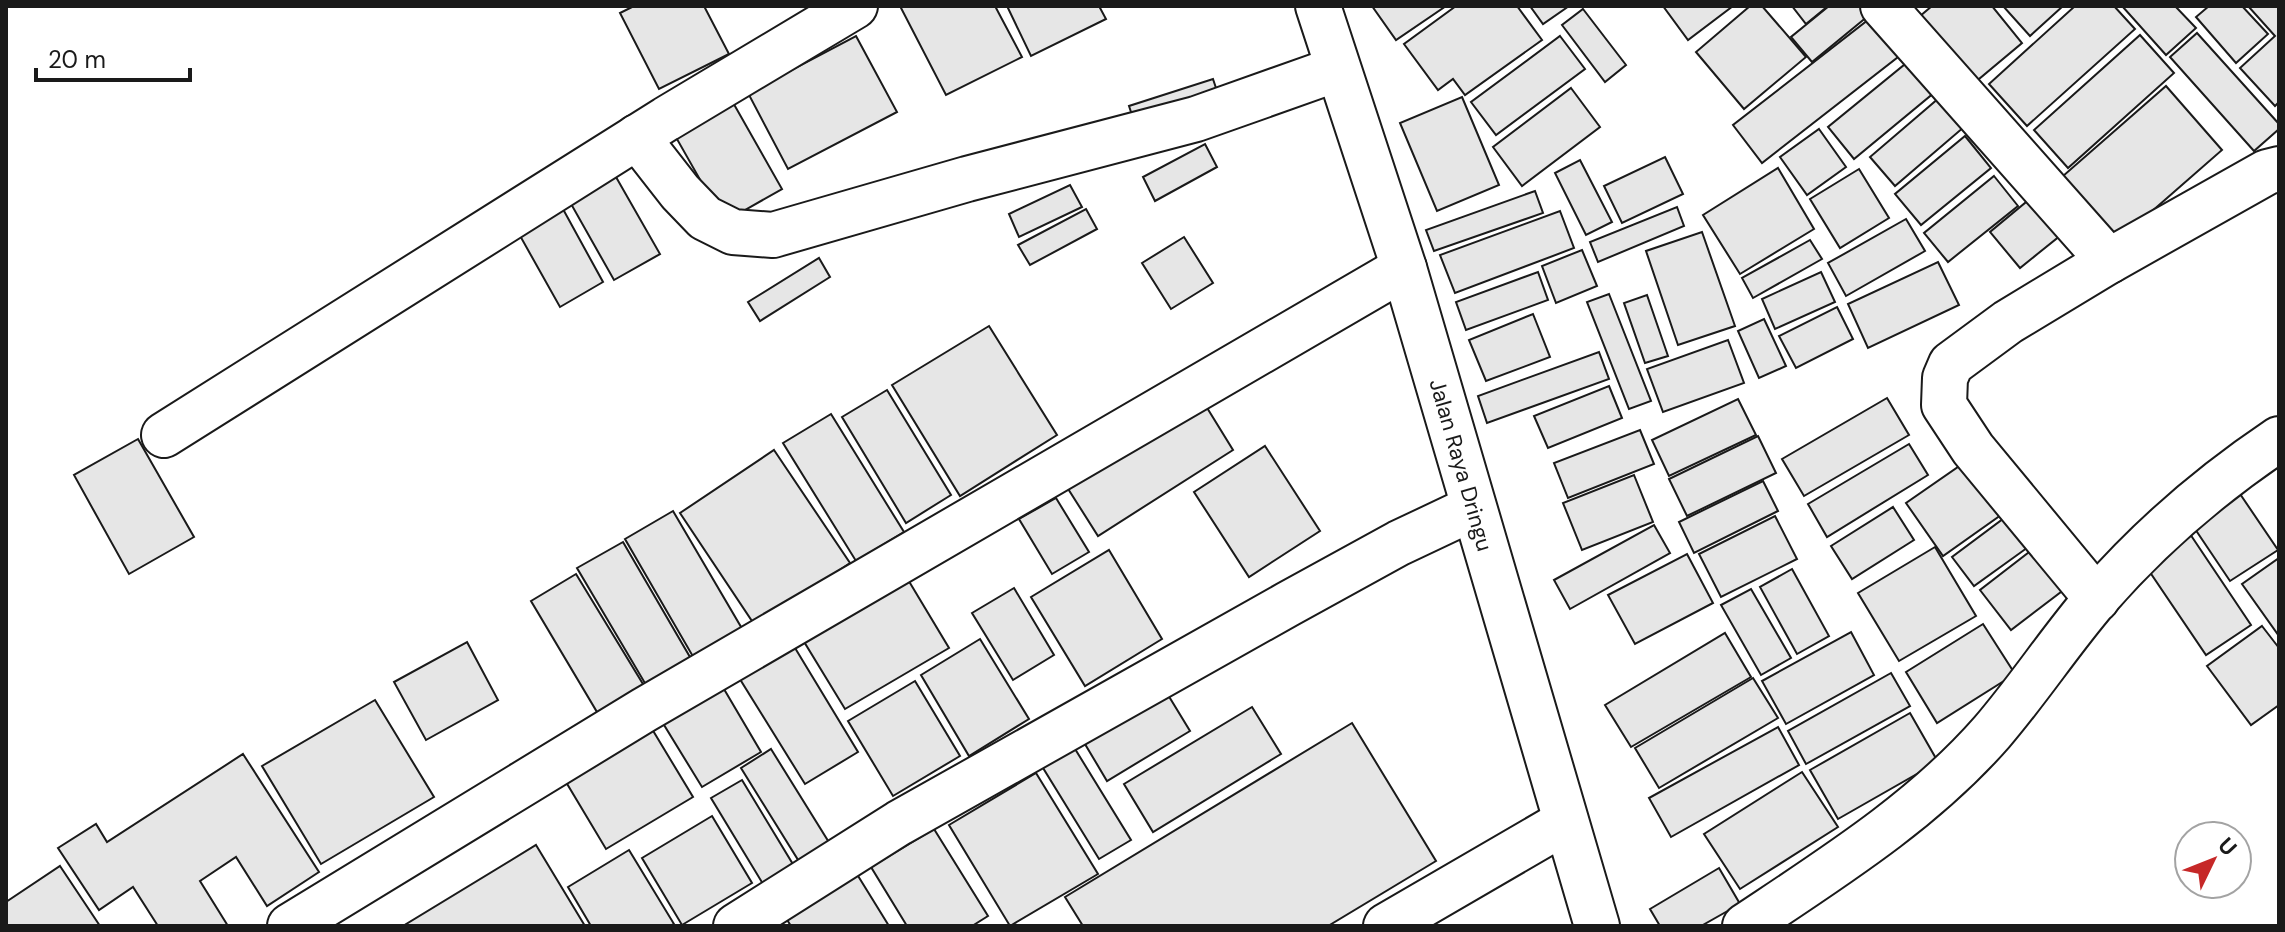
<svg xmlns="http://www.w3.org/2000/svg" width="2285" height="932" font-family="'DM Sans',sans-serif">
  <rect width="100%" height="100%" fill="#fff"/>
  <g fill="#e6e6e6" stroke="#1a1a1a" stroke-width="2">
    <polygon points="634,6 704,6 729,54 659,89 620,13"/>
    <polygon points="900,6 995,6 1022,57 946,95"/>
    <polygon points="1007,6 1099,6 1106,19 1031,56"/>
    <polygon points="1372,6 1446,6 1396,40"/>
    <polygon points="1456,6 1517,6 1542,40 1465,95 1453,79 1438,90 1404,44"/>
    <polygon points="1530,6 1569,6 1543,24"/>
    <polygon points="1663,6 1733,6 1688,40"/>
    <polygon points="1750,6 1762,6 1806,57 1744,109 1696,52"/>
    <polygon points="1792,6 1828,6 1806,24"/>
    <polygon points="1829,6 1879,7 1812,62 1791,37"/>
    <polygon points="1932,6 1992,6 2022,43 1967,89 1913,22"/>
    <polygon points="2003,6 2063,6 2030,36"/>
    <polygon points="2075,6 2114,6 2135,29 2027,126 1989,84"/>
    <polygon points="2122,6 2175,6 2196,28 2166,55"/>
    <polygon points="2209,6 2242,6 2268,34 2236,63 2196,17"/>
    <polygon points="2248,6 2279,6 2279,102 2275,106 2240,68 2275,36"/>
    <polygon points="1583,9 1626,65 1605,82 1562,25"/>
    <polygon points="1877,13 1907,50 1762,163 1733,125"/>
    <polygon points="2197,33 2279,124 2279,129 2254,151 2170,57"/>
    <polygon points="2140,35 2174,73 2068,168 2034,130"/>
    <polygon points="856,36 897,112 788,169 748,93"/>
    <polygon points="1560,36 1585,69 1496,135 1471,102"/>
    <polygon points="1915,56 1941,87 1854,159 1828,127"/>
    <polygon points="1213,79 1220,100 1136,127 1129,106"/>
    <polygon points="2166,86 2222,150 2119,240 2063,176"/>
    <polygon points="1571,88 1600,127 1522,186 1493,147"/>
    <polygon points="727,92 782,189 724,222 669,125"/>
    <polygon points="1946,92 1971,121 1895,186 1870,157"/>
    <polygon points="1462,97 1499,185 1437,211 1400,123"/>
    <polygon points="1819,129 1846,167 1807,195 1780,157"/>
    <polygon points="1965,136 1991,168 1921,225 1895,194"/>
    <polygon points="1205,144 1217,167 1155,201 1143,177"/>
    <polygon points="1665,157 1683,194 1622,223 1604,186"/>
    <polygon points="1580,160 1612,222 1586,235 1555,173"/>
    <polygon points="1778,168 1814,229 1740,274 1703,215"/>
    <polygon points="1859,169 1889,218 1840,248 1810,199"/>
    <polygon points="612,170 660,254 614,280 566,195"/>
    <polygon points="1994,176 2018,206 1948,262 1924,233"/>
    <polygon points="1070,185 1082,207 1019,237 1009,214"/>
    <polygon points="1535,191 1543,213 1434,251 1426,230"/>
    <polygon points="2031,198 2061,235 2020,268 1990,232"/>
    <polygon points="558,200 603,282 560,307 514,225"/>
    <polygon points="1677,207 1684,226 1598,262 1590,242"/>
    <polygon points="1086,209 1097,229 1030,265 1018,245"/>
    <polygon points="1560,211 1574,248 1455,293 1440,255"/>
    <polygon points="1906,219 1925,251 1846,296 1828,263"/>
    <polygon points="1702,232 1735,326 1678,345 1646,251"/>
    <polygon points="1184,237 1213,283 1171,309 1142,263"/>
    <polygon points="1810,240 1822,259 1753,298 1742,278"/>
    <polygon points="1582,250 1597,286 1556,303 1542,266"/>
    <polygon points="819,258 830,277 760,321 748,302"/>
    <polygon points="1938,262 1959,305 1868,348 1848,304"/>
    <polygon points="1538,272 1548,300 1466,330 1456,302"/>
    <polygon points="1821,272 1835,302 1775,329 1762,299"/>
    <polygon points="1609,294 1651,401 1629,409 1587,302"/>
    <polygon points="1647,295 1668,356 1645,363 1624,303"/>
    <polygon points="1837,307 1853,339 1796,368 1779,336"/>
    <polygon points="1533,314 1550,357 1486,381 1469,340"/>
    <polygon points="1764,319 1786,366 1759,378 1738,331"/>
    <polygon points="989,326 1057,435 960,496 892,385"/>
    <polygon points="1728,340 1744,383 1663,412 1647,369"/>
    <polygon points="1599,352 1609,379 1487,423 1478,396"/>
    <polygon points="1609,386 1622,418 1548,448 1534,416"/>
    <polygon points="887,390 951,495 906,523 842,417"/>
    <polygon points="1201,398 1233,450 1098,536 1065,484"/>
    <polygon points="1887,398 1909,435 1804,496 1782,459"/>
    <polygon points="1738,399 1756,435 1669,476 1652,440"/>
    <polygon points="831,414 904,532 856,561 783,443"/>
    <polygon points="1640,430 1654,464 1568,498 1554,463"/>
    <polygon points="1758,436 1776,473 1687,516 1669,479"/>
    <polygon points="138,439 194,537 129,574 74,475"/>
    <polygon points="1909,444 1928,475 1827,537 1808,504"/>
    <polygon points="1265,446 1320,531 1249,577 1194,492"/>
    <polygon points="774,450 850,563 756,627 680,513"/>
    <polygon points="1971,458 2008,510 1943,556 1906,503"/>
    <polygon points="1634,475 1653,522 1582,550 1563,503"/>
    <polygon points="1763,481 1778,511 1694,553 1679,522"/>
    <polygon points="2234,485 2278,550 2230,581 2187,517"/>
    <polygon points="1056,498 1089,552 1052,574 1019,519"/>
    <polygon points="1893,507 1914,540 1852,579 1831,546"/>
    <polygon points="2015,510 2038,540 1974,586 1952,557"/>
    <polygon points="673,511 744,632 695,660 625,539"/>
    <polygon points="1775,516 1797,559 1721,597 1699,554"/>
    <polygon points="1654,525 1670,553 1570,609 1554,580"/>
    <polygon points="2184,525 2251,625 2206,655 2139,556"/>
    <polygon points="623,542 694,664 649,690 577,568"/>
    <polygon points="2042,542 2074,582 2011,630 1980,590"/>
    <polygon points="1935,547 1976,616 1899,661 1858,593"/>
    <polygon points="1109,550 1162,639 1085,686 1031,597"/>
    <polygon points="1687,554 1713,603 1635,644 1608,595"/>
    <polygon points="2279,558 2279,636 2242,584"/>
    <polygon points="1792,569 1829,636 1797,654 1760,587"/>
    <polygon points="576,574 646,689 600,717 531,601"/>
    <polygon points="907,578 949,648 845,709 803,640"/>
    <polygon points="1014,588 1054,655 1013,680 972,613"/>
    <polygon points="1751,589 1791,658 1761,675 1721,605"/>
    <polygon points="1983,624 2015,674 1937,723 1906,672"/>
    <polygon points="2262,626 2279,648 2279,705 2251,725 2207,666"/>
    <polygon points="1851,632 1874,675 1786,724 1762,681"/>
    <polygon points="1725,633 1751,677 1631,747 1605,705"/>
    <polygon points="980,639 1029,719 969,756 921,675"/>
    <polygon points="467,642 498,700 426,740 394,682"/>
    <polygon points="792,643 858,752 805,784 738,676"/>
    <polygon points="1891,673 1910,706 1806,764 1788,731"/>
    <polygon points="1753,678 1778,718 1659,788 1635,748"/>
    <polygon points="915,681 960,756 893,796 848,721"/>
    <polygon points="721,684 761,752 702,787 661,720"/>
    <polygon points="1162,685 1190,731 1107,781 1079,734"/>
    <polygon points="375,700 434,797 321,864 262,766"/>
    <polygon points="1252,707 1281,754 1153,832 1124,784"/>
    <polygon points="1910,713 1938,762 1838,819 1810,770"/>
    <polygon points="1352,723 1436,861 1328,926 1083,926 1065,897"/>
    <polygon points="649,724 693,797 606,849 563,777"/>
    <polygon points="1778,727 1799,765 1671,837 1649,798"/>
    <polygon points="1072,744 1131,840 1099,859 1040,763"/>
    <polygon points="771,749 830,844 800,863 741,768"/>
    <polygon points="243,754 319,872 267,906 236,857 200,881 228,926 158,926 133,887 99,910 58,848 96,824 107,842"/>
    <polygon points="1802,772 1838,827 1740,889 1704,834"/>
    <polygon points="1036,773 1098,874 1010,926 949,825"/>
    <polygon points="742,780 794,866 763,884 711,798"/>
    <polygon points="712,816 752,883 682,925 642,858"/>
    <polygon points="934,829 988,916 972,926 907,926 871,867"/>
    <polygon points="536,845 585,926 403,926"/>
    <polygon points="629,850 674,924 670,926 591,926 568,887"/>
    <polygon points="60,866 100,926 6,926 6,902"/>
    <polygon points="1719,868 1740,904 1701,926 1660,926 1650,909"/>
    <polygon points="855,871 889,926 791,926 784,915"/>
  </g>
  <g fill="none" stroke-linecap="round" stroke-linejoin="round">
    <g stroke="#1a1a1a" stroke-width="48">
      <g id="street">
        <polyline points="1883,6 2109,261"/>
        <polyline points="637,137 680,192 705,218 733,232 773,235 967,179 1196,119 1337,69"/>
        <polyline points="164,435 666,119 855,6"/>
        <polyline points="2097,599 1973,449 1944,405 1945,378 1951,364 2008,322 2109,261 2267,172 2279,169"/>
        <polyline points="290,926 644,710 1404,268"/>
        <polyline points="736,926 899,823 1288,604 1399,543 1473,508"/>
        <polyline points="1386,926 1565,822"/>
        <path d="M1745 926C1832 868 1923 811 1992 732 2029 689 2060 641 2097 598 2150 537 2212 484 2279 439"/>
      </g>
    </g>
    <g stroke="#1a1a1a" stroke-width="48">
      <polyline id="highway" points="1318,6 1404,268 1597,926"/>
    </g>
    <use href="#street" stroke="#fff" stroke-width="44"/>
    <use href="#highway" stroke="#fff" stroke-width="44"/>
  </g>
  <g text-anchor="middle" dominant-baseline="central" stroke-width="6" stroke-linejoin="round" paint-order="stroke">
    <g font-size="22" fill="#1a1a1a" stroke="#fff">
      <text transform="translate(1461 465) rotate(74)">Jalan Raya Dringu</text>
    </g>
  </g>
  <rect width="2285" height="932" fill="none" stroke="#1a1a1a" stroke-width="16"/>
  <g transform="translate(2213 860) rotate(47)"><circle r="38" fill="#ffffff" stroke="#a3a3a3" stroke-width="2"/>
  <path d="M0-6L14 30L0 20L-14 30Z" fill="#c62828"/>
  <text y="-12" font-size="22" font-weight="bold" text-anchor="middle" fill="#1a1a1a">U</text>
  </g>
  <path d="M36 68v12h154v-12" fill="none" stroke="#1a1a1a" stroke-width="4"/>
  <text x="48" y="68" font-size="24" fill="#1a1a1a" stroke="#ffffff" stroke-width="6" paint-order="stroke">20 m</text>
</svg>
